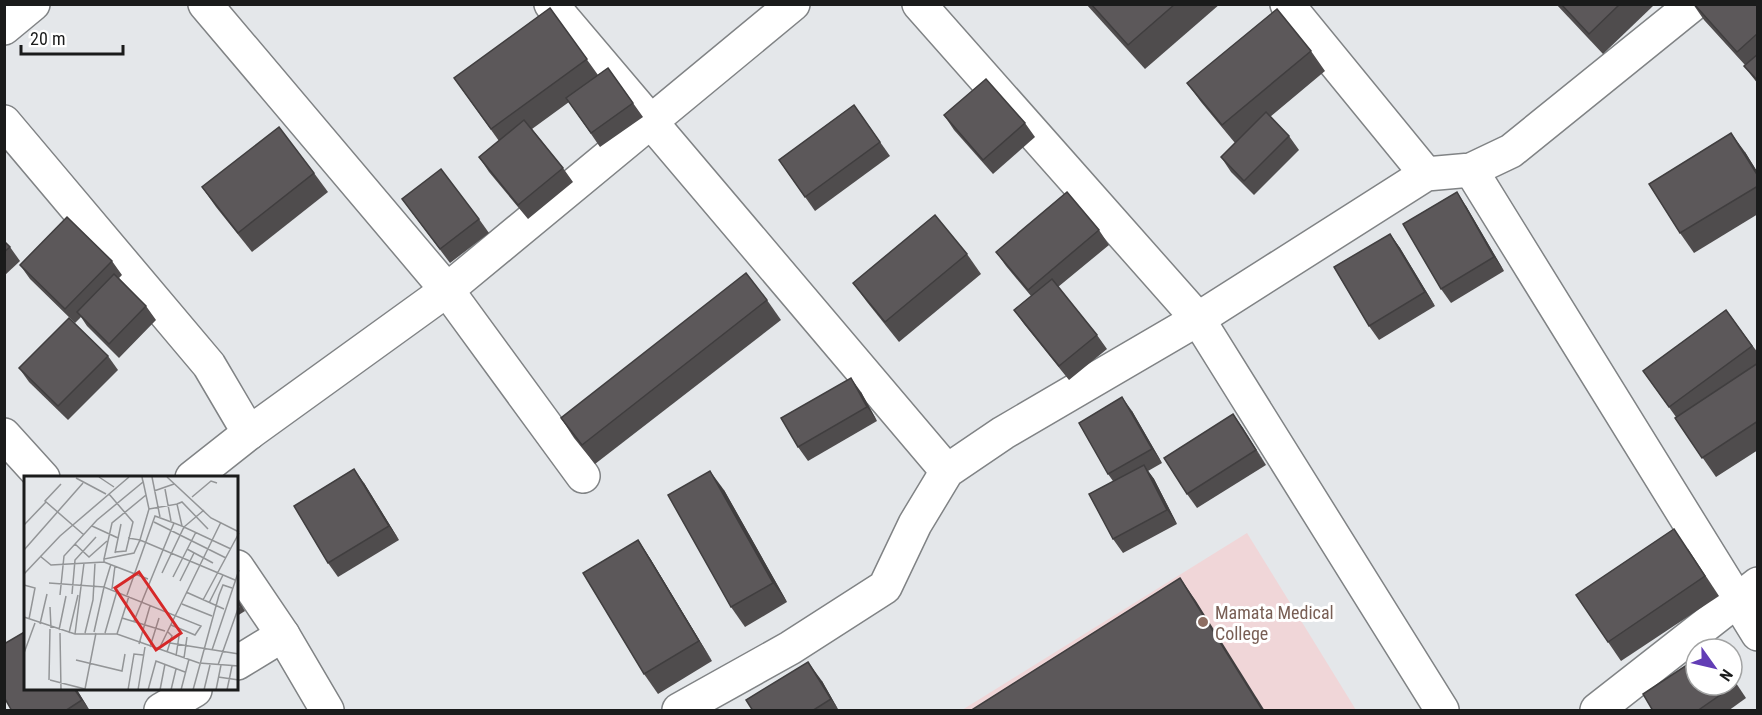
<svg xmlns="http://www.w3.org/2000/svg" width="1762" height="715" font-family="'Roboto Condensed',sans-serif">
  <rect width="100%" height="100%" fill="#e4e7ea"/>
  <polygon fill="#f0d6d8" points="1247,533 1356,710 962,710"/>
  <g fill="none" stroke-linecap="round" stroke-linejoin="round">
    <g stroke="#808385" stroke-width="36">
      <g id="minor">
        <polyline points="205,4 447,290 583,476"/>
        <polyline points="551,4 947,471"/>
        <polyline points="919,4 1198,319 1442,710"/>
        <polyline points="1287,4 1426,174"/>
        <polyline points="4,122 209,365 249,433 192,478"/>
        <polyline points="1471,170 1758,634"/>
        <polyline points="249,433 447,290 793,4"/>
        <polyline points="4,435 43,478"/>
        <polyline points="237,567 283,635 327,710"/>
        <polyline points="237,663 283,635"/>
        <polyline points="161,710 195,690"/>
        <polyline points="679,710 790,648 885,587 915,524 947,471 1003,433 1198,319 1426,174 1471,170 1511,151 1693,4"/>
        <polyline points="1597,710 1758,584"/>
      </g>
    </g>
    <g stroke="#808385" stroke-width="36">
      <polyline id="tertiary" points="4,28 33,4"/>
    </g>
    <use href="#minor" stroke="#fff" stroke-width="33"/>
    <use href="#tertiary" stroke="#fff" stroke-width="33"/>
  </g>
  <g fill="#4f4c4d">
    <polygon points="1086,4 1220,4 1145,69"/>
    <polygon points="1556,4 1652,4 1653,6 1603,54"/>
    <polygon points="1693,4 1758,4 1758,84 1744,66 1745,65 1704,20"/>
    <polygon points="550,8 598,75 608,68 643,117 600,147 569,102 532,129 563,168 573,182 528,219 489,172 479,157 499,141 454,78"/>
    <polygon points="1311,51 1325,71 1270,117 1289,136 1299,150 1254,195 1231,172 1221,157 1235,143 1201,102 1187,83"/>
    <polygon points="854,105 890,156 815,211 779,160"/>
    <polygon points="944,115 1025,123 1035,137 993,174 954,130"/>
    <polygon points="1745,152 1758,173 1758,214 1694,253 1680,233"/>
    <polygon points="314,173 328,192 252,252 216,207 202,187"/>
    <polygon points="402,199 479,219 489,233 450,263"/>
    <polygon points="1466,206 1504,271 1451,303 1441,289"/>
    <polygon points="1099,230 1109,245 1058,287 1097,335 1107,349 1069,380 1024,324 1014,310 1031,296 1006,266 996,252"/>
    <polygon points="1390,234 1400,248 1435,306 1379,340 1369,326"/>
    <polygon points="4,241 10,247 20,261 4,276"/>
    <polygon points="967,254 981,274 899,342 867,302 853,283"/>
    <polygon points="112,261 122,275 119,278 146,306 156,320 119,358 87,326 81,317 75,323 30,279 20,265"/>
    <polygon points="767,300 781,320 595,464 574,438 561,418"/>
    <polygon points="1726,310 1758,353 1758,450 1716,477 1675,418 1676,417 1643,371"/>
    <polygon points="108,356 118,370 68,420 29,382 19,368"/>
    <polygon points="861,392 877,421 808,461 798,447"/>
    <polygon points="1132,411 1162,463 1148,471 1154,479 1177,524 1123,553 1113,539 1113,481 1108,474"/>
    <polygon points="1233,414 1266,465 1197,508 1187,494"/>
    <polygon points="364,483 399,540 338,577 328,563"/>
    <polygon points="724,490 787,602 745,627 731,607"/>
    <polygon points="638,540 651,560 712,661 658,694 644,674"/>
    <polygon points="1688,549 1719,596 1621,661 1608,642"/>
    <polygon points="237,598 245,611 237,616"/>
    <polygon points="1732,677 1746,698 1728,711 1653,711"/>
    <polygon points="822,681 839,711 753,711"/>
    <polygon points="77,690 90,711 12,711"/>
  </g>
  <g fill="#403e3f">
    <polygon points="1731,133 1745,152 1758,173 1758,176"/>
    <polygon points="1457,192 1466,206 1504,271 1494,257"/>
    <polygon points="1390,234 1400,248 1435,306 1425,292"/>
    <polygon points="851,378 861,392 877,421 867,407"/>
    <polygon points="1122,397 1132,411 1162,463 1152,449"/>
    <polygon points="1233,414 1243,428 1266,465 1256,450"/>
    <polygon points="1144,465 1154,479 1177,524 1167,510"/>
    <polygon points="354,469 364,483 399,540 389,526"/>
    <polygon points="710,471 724,490 787,602 773,583"/>
    <polygon points="638,540 651,560 712,661 699,641"/>
    <polygon points="1180,578 1196,601 1265,711 1263,711"/>
    <polygon points="808,662 822,681 839,711 831,699"/>
    <polygon points="75,690 77,690 90,711 82,700"/>
  </g>
  <g fill="#5c585a" stroke="#403e3f" stroke-width="1.5">
    <polygon points="1091,4 1175,4 1128,45"/>
    <polygon points="1561,4 1620,4 1589,34"/>
    <polygon points="1694,4 1758,4 1758,33 1737,52"/>
    <polygon points="550,8 587,59 491,129 454,78"/>
    <polygon points="1277,9 1311,51 1222,125 1187,83"/>
    <polygon points="1758,54 1758,81 1744,66"/>
    <polygon points="608,68 633,103 591,133 566,98"/>
    <polygon points="986,79 1025,123 983,160 944,115"/>
    <polygon points="854,105 880,142 805,197 779,160"/>
    <polygon points="1266,112 1289,136 1244,181 1221,157"/>
    <polygon points="524,120 563,168 518,205 479,157"/>
    <polygon points="279,127 314,173 238,233 202,187"/>
    <polygon points="1731,133 1758,176 1758,186 1680,233 1649,184"/>
    <polygon points="441,169 479,219 440,249 402,199"/>
    <polygon points="1067,192 1099,230 1028,290 996,252"/>
    <polygon points="1457,192 1494,257 1441,289 1403,224"/>
    <polygon points="935,215 967,254 885,322 853,283"/>
    <polygon points="67,217 112,261 65,309 20,265"/>
    <polygon points="1390,234 1425,292 1369,326 1334,267"/>
    <polygon points="4,241 10,247 4,252"/>
    <polygon points="746,273 767,300 582,445 561,418"/>
    <polygon points="114,274 146,306 109,344 77,312"/>
    <polygon points="1052,279 1097,335 1059,366 1014,310"/>
    <polygon points="1726,310 1752,346 1669,407 1643,371"/>
    <polygon points="69,318 108,356 58,406 19,368"/>
    <polygon points="1758,363 1758,421 1702,458 1675,418"/>
    <polygon points="851,378 867,407 798,447 781,418"/>
    <polygon points="1122,397 1152,449 1108,474 1079,423"/>
    <polygon points="1233,414 1256,450 1187,494 1164,458"/>
    <polygon points="1144,465 1167,510 1113,539 1089,494"/>
    <polygon points="354,469 389,526 328,563 294,506"/>
    <polygon points="710,471 773,583 731,607 668,495"/>
    <polygon points="1674,529 1705,576 1608,642 1576,595"/>
    <polygon points="638,540 699,641 644,674 583,573"/>
    <polygon points="1180,578 1263,711 970,711"/>
    <polygon points="26,631 26,690 75,690 82,700 65,711 12,711 4,697 4,644"/>
    <polygon points="1696,659 1696,685 1732,685 1732,678 1736,684 1697,711 1653,711 1643,694"/>
    <polygon points="808,662 831,699 812,711 753,711 746,700"/>
  </g>
  <circle fill="#8d6e63" stroke="#fff" stroke-width="2" cx="1203" cy="622" r="6"/>
  <g text-anchor="middle" dominant-baseline="central" stroke-width="6" stroke-linejoin="round" paint-order="stroke">
    <g font-size="18" fill="#785e54" stroke="#fff" text-anchor="start">
      <text x="1215" y="612">Mamata Medical<tspan x="1215" dy="21">College</tspan></text>
    </g>
  </g>
  <g transform="translate(24 476)">
    <rect width="214" height="214" fill="#e4e7ea"/>
    <path fill="none" stroke="#939597" stroke-width="1.5" d="M75 1 90 11M128 1 136 41M143 1 187 42 215 56M52 2 82 18M37 8 21 25 60 59M141 13 147 45M130 15 150 8M85 18 109 46 102 75 91 76M168 21 187 5 193 7M153 28 158 26 184 53M125 33 153 28 158 50M130 46 202 82M0 49 22 26M68 50 94 62M104 62 116 64 125 33 119 5M51 68 65 81 83 65M163 73 189 87M0 74 59 7M91 77 97 48M16 80 27 89 80 86V83L110 77 116 64 211 104M80 83 88 47 122 19M80 86 124 103M138 97 160 51 207 73M0 98 36 60 105 1M149 101 172 56M156 105 170 77M25 107 80 111 87 88M0 109 11 112 5 143M88 113 91 90M162 116 200 133M48 118 51 84 72 61M36 119 40 80 73 44 119 6 118 1M103 119 131 40 150 47M179 124 215 57M185 127 199 99M158 128 188 140M26 131 27 152M0 141 51 158H93L175 187 215 190M98 142 141 155M110 145 150 47 160 51 180 34M16 148 23 118M35 154 42 120M70 156 80 111 177 150 171 159 147 149M36 157 37 214M45 157 54 119M61 157 69 124 71 87M81 157 93 115M51 158 60 87M93 158 105 120M146 167 215 178M115 168 126 130M126 171 135 142M135 173 197 46M188 174 215 94M143 176 148 160 144 156M0 177 11 147M152 180 155 160M160 182 163 161M52 184 98 195 101 178M194 189 215 130M194 201 215 204M25 204 26 153M26 204 61 213 72 157M104 214 110 178 119 179M114 214 121 171M124 214 132 185 161 196M136 214 141 188M147 214 152 193M157 214 165 183M169 214 195 119 199 109 208 112M180 214 186 189M192 214 197 189M203 214 208 190"/>
    <path fill="#d62828" fill-opacity="0.15" stroke="#d62828" stroke-width="3" d="M115 96 157 157 132 174 91 112Z"/>
    <rect width="214" height="214" fill="none" stroke="#1a1b1b" stroke-width="3"/>
  </g>
  <rect width="1762" height="715" fill="none" stroke="#1a1b1b" stroke-width="12"/>
  <g transform="translate(1714 667) rotate(124)"><circle r="28" fill="#ffffff" stroke="#a3a4a4" stroke-width="1.5"/>
  <path d="M0-4.5L10 22L0 15L-10 22Z" fill="#623db5"/>
  <text y="-9" font-size="16" font-weight="bold" text-anchor="middle" fill="#1a1b1b">N</text>
  </g>
  <path d="M21 45v9h102v-9" fill="none" stroke="#1a1b1b" stroke-width="3"/>
  <text x="30" y="45" font-size="18" fill="#1a1b1b" stroke="#ffffff" stroke-width="4.5" paint-order="stroke">20 m</text>
</svg>
